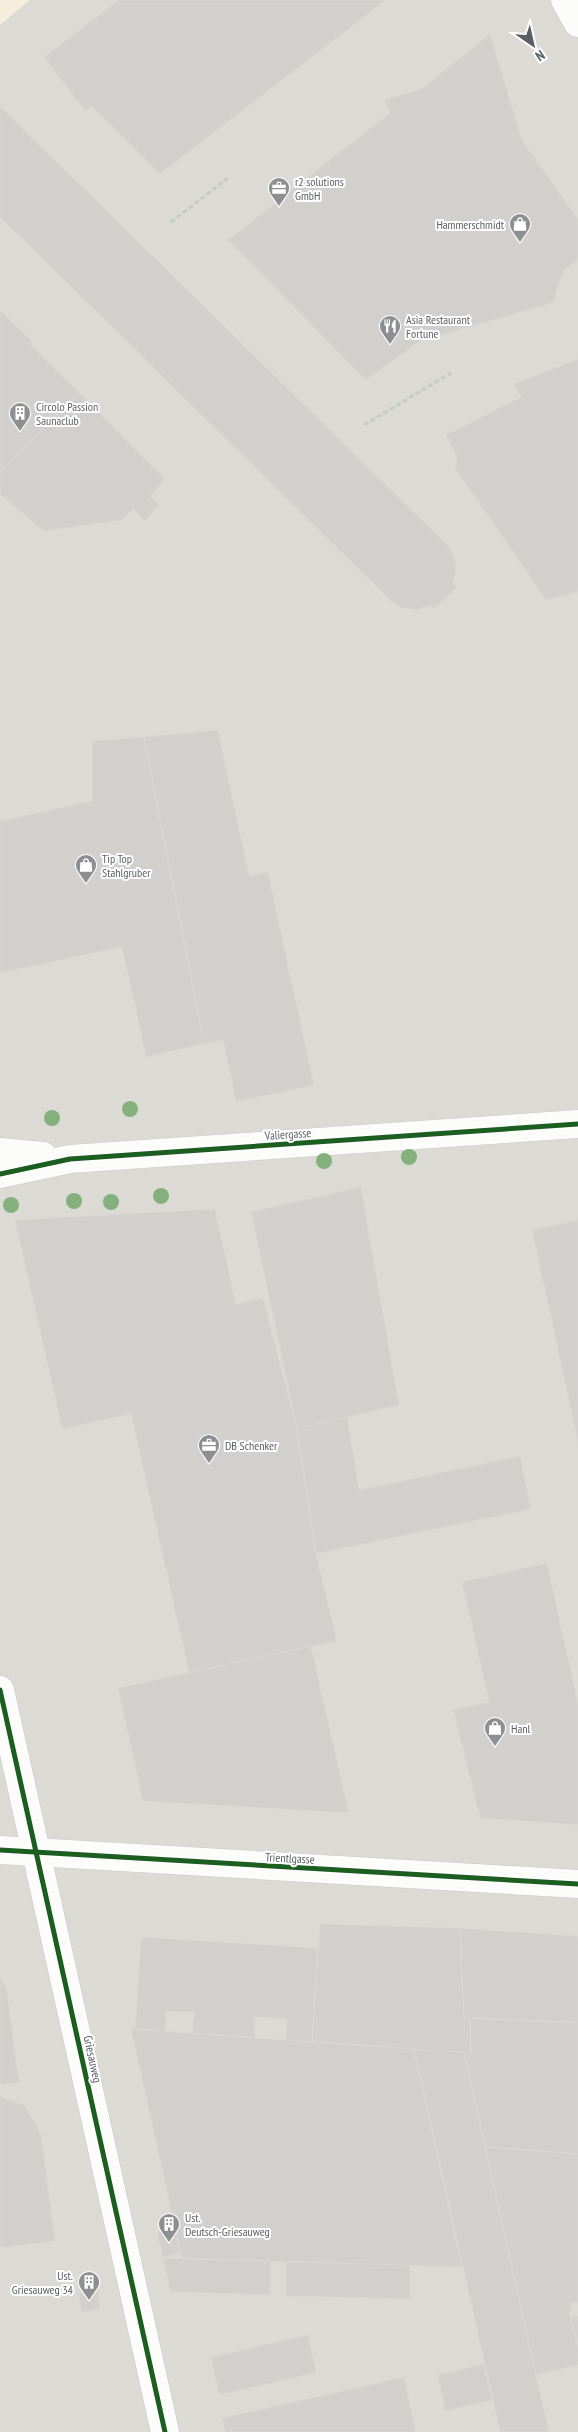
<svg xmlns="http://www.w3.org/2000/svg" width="578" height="2432" font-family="'PT Sans Narrow',sans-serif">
  <rect width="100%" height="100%" fill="#ebe9e4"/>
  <polygon fill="#f6eddc" points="0,0 30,0 0,25"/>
  <polygon fill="#dcdad5" points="30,0 578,0 578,2432 0,2432 0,25"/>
  <g fill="#d1d0cd" stroke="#dad8d4">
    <polygon points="119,0 386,0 160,174 92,107 85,111 44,57"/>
    <polygon points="490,34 522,140 578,219 578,260 564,270 553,303 420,341 366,380 228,240 391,112 384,100 421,89"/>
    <polygon points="0,106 447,545 454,556 456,571 453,583 457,587 434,609 430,605 417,610 403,608 391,601 0,217"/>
    <polygon points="0,310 32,341 29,343 79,392 0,473"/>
    <polygon points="578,359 578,592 546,600 455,468 457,456 446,435 521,397 514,384"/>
    <polygon points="79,392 165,479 150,496 159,505 145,521 133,509 122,520 43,531 0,494 0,473"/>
    <polygon points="218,730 249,876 268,872 314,1085 236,1102 223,1040 204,1044 144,737"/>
    <polygon points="144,737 204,1044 146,1057 122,947 0,973 0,821 92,801 92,741"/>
    <polygon points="361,1187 399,1405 297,1429 251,1212"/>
    <polygon points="215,1209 236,1304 263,1298 297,1429 316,1554 337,1641 189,1673 131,1414 62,1429 15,1220"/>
    <polygon points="578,1220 578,1443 532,1230"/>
    <polygon points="347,1417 359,1490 520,1456 531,1509 316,1554 297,1429"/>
    <polygon points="547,1563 578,1703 578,1825 480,1818 453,1710 489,1702 462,1582"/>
    <polygon points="311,1646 349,1813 143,1801 118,1688"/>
    <polygon points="320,1924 460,1928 464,2018 470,2018 471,2054 312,2042"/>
    <polygon points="460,1928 578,1936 578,2023 464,2018"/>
    <polygon points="141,1937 318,1948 312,2042 285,2041 287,2019 255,2017 254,2038 192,2034 194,2012 166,2011 165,2032 135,2030"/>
    <polygon points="0,1976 7,1991 19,2083 0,2085"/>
    <polygon points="470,2018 578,2023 578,2154 485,2147 464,2052 471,2054"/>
    <polygon points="131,2029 414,2049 462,2267 182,2259"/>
    <polygon points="414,2049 464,2052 549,2432 500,2432"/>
    <polygon points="0,2096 25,2106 41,2134 55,2241 0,2248"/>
    <polygon points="485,2147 578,2154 578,2302 570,2304 572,2311 569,2312 578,2347 578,2365 536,2375"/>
    <polygon points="175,2229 181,2253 163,2257 157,2232"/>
    <polygon points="163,2258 271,2261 270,2295 170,2292"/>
    <polygon points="286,2262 410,2265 410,2299 286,2296"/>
    <polygon points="98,2292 100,2309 81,2312 79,2294"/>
    <polygon points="578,2316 578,2347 571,2318"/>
    <polygon points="308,2335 316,2373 219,2395 211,2357"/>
    <polygon points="484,2364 492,2400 446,2411 437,2375"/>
    <polygon points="404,2377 416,2432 225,2432 222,2418"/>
  </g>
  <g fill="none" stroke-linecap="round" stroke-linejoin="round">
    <g stroke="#c7c8c7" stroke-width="29">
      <g id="minor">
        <polyline points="565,0 578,23"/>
        <polyline points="0,1152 43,1156"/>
        <polyline points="0,1174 70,1159 578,1124"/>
        <polyline points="0,1690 165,2432"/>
        <polyline points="0,1850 578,1884"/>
      </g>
    </g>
    <g stroke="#c5ccc7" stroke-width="3" stroke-dasharray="5 2.5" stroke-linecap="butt">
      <polyline points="171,222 228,178"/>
      <polyline points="364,425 451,373"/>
    </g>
    <use href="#minor" stroke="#fcfcfb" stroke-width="28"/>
    <g stroke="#fff" stroke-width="8">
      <g id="cycleway">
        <polyline points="0,1174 70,1159 578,1124"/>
        <polyline points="0,1690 165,2432"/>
        <polyline points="0,1850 578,1884"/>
      </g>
    </g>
    <use href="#cycleway" stroke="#1b5e20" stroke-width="5"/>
  </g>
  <g fill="#84b07e">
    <circle cx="130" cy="1109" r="8"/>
    <circle cx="52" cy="1118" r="8"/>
    <circle cx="409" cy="1157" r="8"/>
    <circle cx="324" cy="1161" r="8"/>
    <circle cx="161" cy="1196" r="8"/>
    <circle cx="74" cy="1201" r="8"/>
    <circle cx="111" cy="1202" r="8"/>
    <circle cx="11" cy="1205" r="8"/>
  </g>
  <defs>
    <g id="office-pin" transform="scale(1.125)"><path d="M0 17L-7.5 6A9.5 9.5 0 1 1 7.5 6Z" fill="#8d8f91" stroke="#fff"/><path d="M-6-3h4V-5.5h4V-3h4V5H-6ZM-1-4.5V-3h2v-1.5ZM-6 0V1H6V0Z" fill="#fff"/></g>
    <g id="shop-pin" transform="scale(1.125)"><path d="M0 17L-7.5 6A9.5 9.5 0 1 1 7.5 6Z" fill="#8d8f91" stroke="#fff"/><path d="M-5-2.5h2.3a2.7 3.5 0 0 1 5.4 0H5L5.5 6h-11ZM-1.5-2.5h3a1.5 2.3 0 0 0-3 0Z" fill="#fff"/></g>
    <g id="restaurant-pin" transform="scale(1.125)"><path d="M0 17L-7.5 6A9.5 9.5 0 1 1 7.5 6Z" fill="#8d8f91" stroke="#fff"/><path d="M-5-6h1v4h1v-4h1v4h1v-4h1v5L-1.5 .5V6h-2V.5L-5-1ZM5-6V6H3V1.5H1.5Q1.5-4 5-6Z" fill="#fff"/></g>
    <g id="building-pin" transform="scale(1.125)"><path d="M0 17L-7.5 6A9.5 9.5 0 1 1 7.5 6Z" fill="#8d8f91" stroke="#fff"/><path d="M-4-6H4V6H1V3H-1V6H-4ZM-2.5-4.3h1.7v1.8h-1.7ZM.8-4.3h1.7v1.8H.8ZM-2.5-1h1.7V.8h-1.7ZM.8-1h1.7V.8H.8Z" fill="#fff"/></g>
  </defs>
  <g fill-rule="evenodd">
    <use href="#office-pin" x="279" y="188"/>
    <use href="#shop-pin" x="520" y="224"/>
    <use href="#restaurant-pin" x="390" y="326"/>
    <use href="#building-pin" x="20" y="413"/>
    <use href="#shop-pin" x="86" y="865"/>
    <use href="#office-pin" x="209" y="1445"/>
    <use href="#shop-pin" x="495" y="1728"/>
    <use href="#building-pin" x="169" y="2224"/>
    <use href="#building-pin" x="89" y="2282"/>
  </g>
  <g text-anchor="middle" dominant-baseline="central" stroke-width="4" stroke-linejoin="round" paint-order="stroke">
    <g font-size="12" fill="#5a5f64" stroke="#fff" text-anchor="start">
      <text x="295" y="181">r2 solutions<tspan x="295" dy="14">GmbH</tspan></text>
      <text x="504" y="224" text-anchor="end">Hammerschmidt</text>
      <text x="406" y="319">Asia Restaurant<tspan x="406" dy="14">Fortune</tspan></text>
      <text x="36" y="406">Circolo Passion<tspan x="36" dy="14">Saunaclub</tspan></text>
      <text x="102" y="858">Tip Top<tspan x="102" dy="14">Stahlgruber</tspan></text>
      <text x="225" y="1445">DB Schenker</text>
      <text x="511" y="1728">Hanl</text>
      <text x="185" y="2217">Ust.<tspan x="185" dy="14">Deutsch-Griesauweg</tspan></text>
      <text x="73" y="2275" text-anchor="end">Ust.<tspan x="73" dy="14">Griesauweg 34</tspan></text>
    </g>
    <g font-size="12" fill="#5a5f64" stroke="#fff">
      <text transform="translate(288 1134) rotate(-4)">Valiergasse</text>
      <text transform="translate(290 1858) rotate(3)">Trientlgasse</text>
      <text transform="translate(93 2059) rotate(78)">Griesauweg</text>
    </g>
  </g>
  <g transform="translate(533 45) rotate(146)" stroke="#ffffff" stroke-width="4" paint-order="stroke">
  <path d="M0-4L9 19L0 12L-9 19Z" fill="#5a5f64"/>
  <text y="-8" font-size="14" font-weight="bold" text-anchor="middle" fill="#5a5f64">N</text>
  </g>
</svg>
